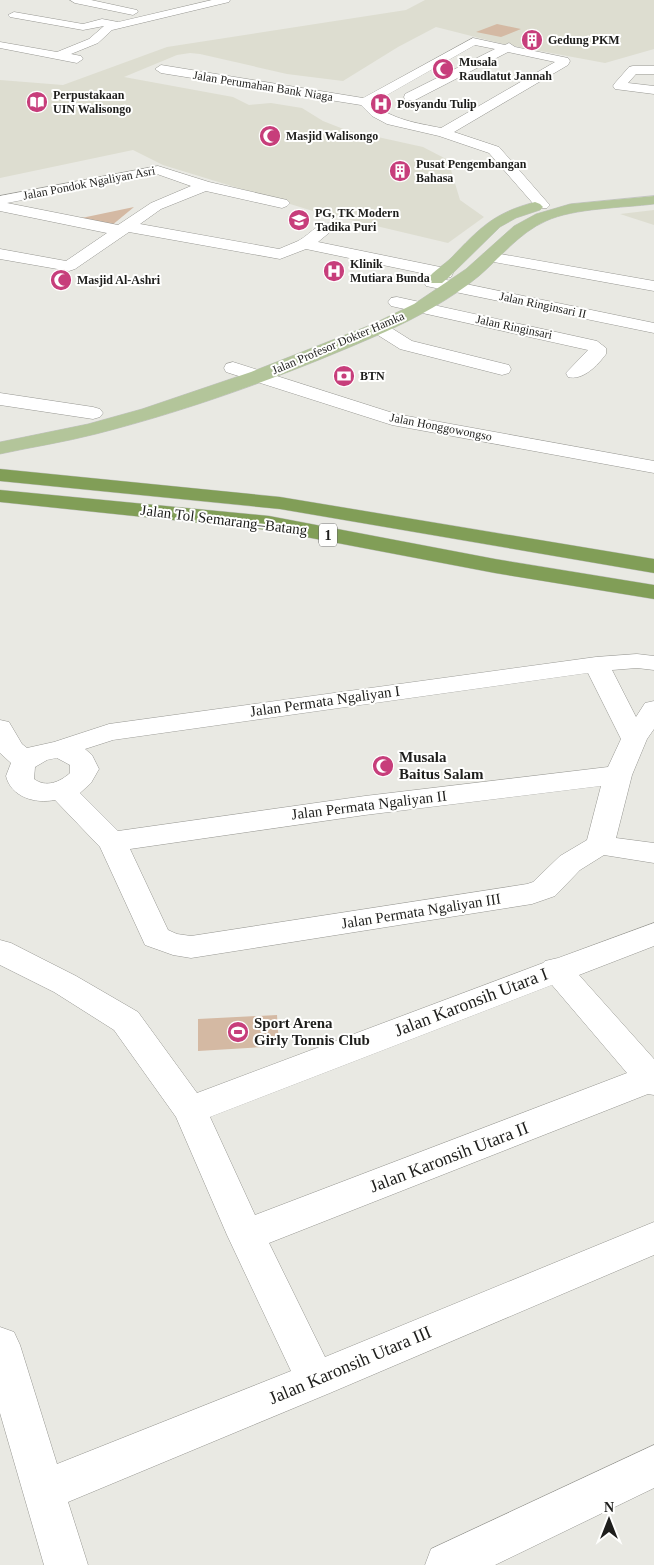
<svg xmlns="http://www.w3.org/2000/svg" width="654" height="1565" font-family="Georgia,serif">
  <rect width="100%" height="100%" fill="#e9e9e3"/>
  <g fill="#ddddd0">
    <polygon points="425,0 654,0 654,49 605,63 503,44 436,27 398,47 343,81 287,74 200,54 190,53 177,55 124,77 233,97 249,105 271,103 302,108 323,121 346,130 423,147 448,160 460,200 484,217 448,243 313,211 163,165 133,150 0,178 0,80 63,85 167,47 406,10"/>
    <polygon points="654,210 654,225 620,214"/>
  </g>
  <g fill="#d4b9a3">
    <polygon points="497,24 521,29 501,37 476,32"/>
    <polygon points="134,207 111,226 72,220"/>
    <polygon points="277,1015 279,1046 198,1051 198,1019"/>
  </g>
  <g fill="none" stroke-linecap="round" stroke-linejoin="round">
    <g stroke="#979792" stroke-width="1">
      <g id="minor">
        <polygon points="70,0 91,0 137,10 138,12 133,15 75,3"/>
        <polygon points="212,0 230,0 229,2 112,30 98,43 71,54 81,56 83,59 77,63 0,48 0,42 57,52 89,39 104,26 83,30 10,17 8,15 14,12 83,24 102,19 118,22"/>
        <path d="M473 38 505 45 509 43 515 47 568 58 570 61 568 65 454 132 499 147 547 202 550 205 547 208H537L489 153 439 136 387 124 372 116 361 105 161 73 155 69 161 65 363 98ZM475 45 495 49 405 94 404 97 405 100H415L508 52 555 62 441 128C417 123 392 120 373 103Z"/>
        <polygon points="633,66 654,66 654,74 636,74 628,83 654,86 654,94 615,89 613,86 615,83 629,67"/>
        <path d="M158 166 209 182 287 200 290 203 287 206 282 208 206 191 161 209 140 224 279 249C285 246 292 244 298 241 310 235 319 220 334 224L336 227 318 242 445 268 451 269 453 273 451 277 445 278 306 249 280 259 129 232 75 269 69 271 0 259V249L66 261 107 233 0 211V196ZM157 174 191 186 151 203 118 225 7 203Z"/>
        <polygon points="489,252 654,281 654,291 483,260 481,257 483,254"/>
        <polygon points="432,277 654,323 654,333 426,286 424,282 426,278"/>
        <path d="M397 297 597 341 606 348V354C598 365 583 381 568 377L566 373 588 350 391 306 388 302 391 298Z"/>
        <polygon points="379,323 385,324 412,341 509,365 511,369 509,373 502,375 400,349 373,332 370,328 373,324"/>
        <polygon points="233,362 396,414 654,461 654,473 392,425 226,372 224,368 226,364"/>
        <polygon points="0,393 93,407 100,409 103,413 100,417 93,419 0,405"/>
        <path d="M637 654 654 656V670L637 668 612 670 636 717 645 703 654 701V729L647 739 632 775 616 838 654 843V863L604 855 580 870 555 896 532 904 191 958 173 955 145 945 100 847 55 800C35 804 11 797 6 776L11 763 0 753V720L9 722 22 744 27 748 54 742 109 724 596 657ZM588 673 621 739 608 767 365 796 118 831 80 793 91 783 99 769 92 755 85 749 113 740ZM57 758 70 765V773C60 782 46 788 34 779L35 767 47 760ZM601 786 587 840 560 856 533 882 527 884 191 936 177 934 168 930 130 849 365 815Z"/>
        <path d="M654 923V946L579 975 654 1059V1095L648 1094 269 1243 325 1357 654 1222V1255L330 1393 68 1502 88 1565H44L0 1413V1327L14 1332 20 1345 57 1464 291 1371 227 1235 176 1117 114 1030 54 992 0 965V940L11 943 76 976 138 1012 197 1093 543 963 545 961 558 958ZM552 985 627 1073 255 1215 210 1117Z"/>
        <polygon points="654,1445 654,1488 495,1565 425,1565 431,1549"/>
      </g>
    </g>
    <g stroke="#c4c4c4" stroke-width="1">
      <g id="major">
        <path d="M654 196V204C623 208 574 208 546 221 519 233 501 257 479 276 451 299 418 317 385 332 292 373 194 409 96 434 65 442 32 447 0 454V442L88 424 142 409 251 372 373 324 414 304 466 269 514 226 536 214 570 204Z"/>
        <path d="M535 202 540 204 543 207 540 210 516 218 500 227 449 277 442 283H430L428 279C433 271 444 265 451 258 480 228 493 213 535 202Z"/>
      </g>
    </g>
    <g stroke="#c4c4c4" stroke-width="1">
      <g id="highway">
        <polygon points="0,469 280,497 654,559 654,573 280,509 0,481"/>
        <polygon points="0,490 269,516 495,559 654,585 654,599 495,573 269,530 0,502"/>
      </g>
    </g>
    <use href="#minor" fill="#fff" fill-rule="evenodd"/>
    <use href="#major" fill="#b3c59a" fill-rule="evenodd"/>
    <use href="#highway" fill="#819e57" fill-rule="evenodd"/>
  </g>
  <defs>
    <g id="building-disc" transform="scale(1.125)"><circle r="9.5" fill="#c73e7b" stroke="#fffffe"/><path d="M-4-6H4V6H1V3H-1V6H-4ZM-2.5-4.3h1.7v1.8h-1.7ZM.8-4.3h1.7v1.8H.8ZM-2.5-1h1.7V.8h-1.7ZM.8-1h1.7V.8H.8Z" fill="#fff"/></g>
    <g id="mosque-disc" transform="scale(1.125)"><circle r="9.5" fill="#c73e7b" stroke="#fffffe"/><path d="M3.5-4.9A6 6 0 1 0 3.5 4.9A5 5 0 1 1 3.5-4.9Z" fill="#fff"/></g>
    <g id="library-disc" transform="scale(1.125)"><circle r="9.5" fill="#c73e7b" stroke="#fffffe"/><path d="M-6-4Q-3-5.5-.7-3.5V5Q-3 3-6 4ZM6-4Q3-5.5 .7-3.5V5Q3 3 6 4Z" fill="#fff"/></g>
    <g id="hospital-disc" transform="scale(1.125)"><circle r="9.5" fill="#c73e7b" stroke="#fffffe"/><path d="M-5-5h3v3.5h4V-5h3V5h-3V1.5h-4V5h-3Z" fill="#fff"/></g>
    <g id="school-disc" transform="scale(1.125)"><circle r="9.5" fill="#c73e7b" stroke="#fffffe"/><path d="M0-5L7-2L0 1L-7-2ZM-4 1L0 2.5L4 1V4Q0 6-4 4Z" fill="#fff"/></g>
    <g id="bank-disc" transform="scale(1.125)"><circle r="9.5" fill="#c73e7b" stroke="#fffffe"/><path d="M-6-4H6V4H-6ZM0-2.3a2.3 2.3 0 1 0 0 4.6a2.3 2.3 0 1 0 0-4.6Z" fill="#fff"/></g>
    <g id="stadium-disc" transform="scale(1.125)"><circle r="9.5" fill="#c73e7b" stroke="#fffffe"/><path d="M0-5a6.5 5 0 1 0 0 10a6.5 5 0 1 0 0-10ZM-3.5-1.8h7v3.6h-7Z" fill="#fff"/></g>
  </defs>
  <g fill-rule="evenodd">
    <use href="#building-disc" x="532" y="40"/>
    <use href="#mosque-disc" x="443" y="69"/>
    <use href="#library-disc" x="37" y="102"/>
    <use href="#hospital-disc" x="381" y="104"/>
    <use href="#mosque-disc" x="270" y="136"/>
    <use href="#building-disc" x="400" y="171"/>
    <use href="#school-disc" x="299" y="220"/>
    <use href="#hospital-disc" x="334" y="271"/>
    <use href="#mosque-disc" x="61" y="280"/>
    <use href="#bank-disc" x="344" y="376"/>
    <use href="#mosque-disc" x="383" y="766"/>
    <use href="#stadium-disc" x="238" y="1032"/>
  </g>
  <g text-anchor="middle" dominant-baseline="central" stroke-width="4" stroke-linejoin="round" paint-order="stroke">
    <g font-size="12" font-weight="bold" fill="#1e1e1c" stroke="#fffffe" text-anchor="start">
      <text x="548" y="40">Gedung PKM</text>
      <text x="459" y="62">Musala<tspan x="459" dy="14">Raudlatut Jannah</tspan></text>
      <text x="53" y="95">Perpustakaan<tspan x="53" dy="14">UIN Walisongo</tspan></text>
      <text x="397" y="104">Posyandu Tulip</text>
      <text x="286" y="136">Masjid Walisongo</text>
      <text x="416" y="164">Pusat Pengembangan<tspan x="416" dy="14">Bahasa</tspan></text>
      <text x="315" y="213">PG, TK Modern<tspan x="315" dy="14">Tadika Puri</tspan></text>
      <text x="350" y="264">Klinik<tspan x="350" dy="14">Mutiara Bunda</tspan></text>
      <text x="77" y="280">Masjid Al-Ashri</text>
      <text x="360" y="376">BTN</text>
    </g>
    <g font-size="12" fill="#1e1e1c" stroke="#fffffe">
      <text transform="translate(263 86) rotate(9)">Jalan Perumahan Bank Niaga</text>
      <text transform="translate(89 183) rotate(-11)">Jalan Pondok Ngaliyan Asri</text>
      <text transform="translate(543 305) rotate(12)">Jalan Ringinsari II</text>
      <text transform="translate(514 327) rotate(12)">Jalan Ringinsari</text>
      <text transform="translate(338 343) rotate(-23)">Jalan Profesor Dokter Hamka</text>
      <text transform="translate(441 427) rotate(11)">Jalan Honggowongso</text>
    </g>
    <rect fill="#fffffe" stroke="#626260" stroke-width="1" x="319" y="523.5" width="18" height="23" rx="4"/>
    <g font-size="14" font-weight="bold" fill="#1e1e1c">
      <text x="328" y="535">1</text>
    </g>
    <g font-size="15" fill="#1e1e1c" stroke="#fffffe">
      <text transform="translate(224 520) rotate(7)">Jalan Tol Semarang–Batang</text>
      <text transform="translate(325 701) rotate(-8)">Jalan Permata Ngaliyan I</text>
      <text transform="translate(369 805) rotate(-7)">Jalan Permata Ngaliyan II</text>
      <text transform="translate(421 911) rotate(-9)">Jalan Permata Ngaliyan III</text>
    </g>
    <g font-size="15" font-weight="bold" fill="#1e1e1c" stroke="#fffffe" text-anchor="start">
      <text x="399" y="757">Musala<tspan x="399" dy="17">Baitus Salam</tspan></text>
      <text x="254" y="1023">Sport Arena<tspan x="254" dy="17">Girly Tonnis Club</tspan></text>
    </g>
    <g font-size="18" fill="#1e1e1c" stroke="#fffffe">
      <text transform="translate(471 1002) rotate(-21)">Jalan Karonsih Utara I</text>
      <text transform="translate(449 1157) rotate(-21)">Jalan Karonsih Utara II</text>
      <text transform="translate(350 1365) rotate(-23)">Jalan Karonsih Utara III</text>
    </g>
  </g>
  <g transform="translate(609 1520)" stroke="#fffffe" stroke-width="4" paint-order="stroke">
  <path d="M0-4L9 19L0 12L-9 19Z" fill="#1e1e1c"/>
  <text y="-8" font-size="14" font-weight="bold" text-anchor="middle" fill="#1e1e1c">N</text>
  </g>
</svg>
